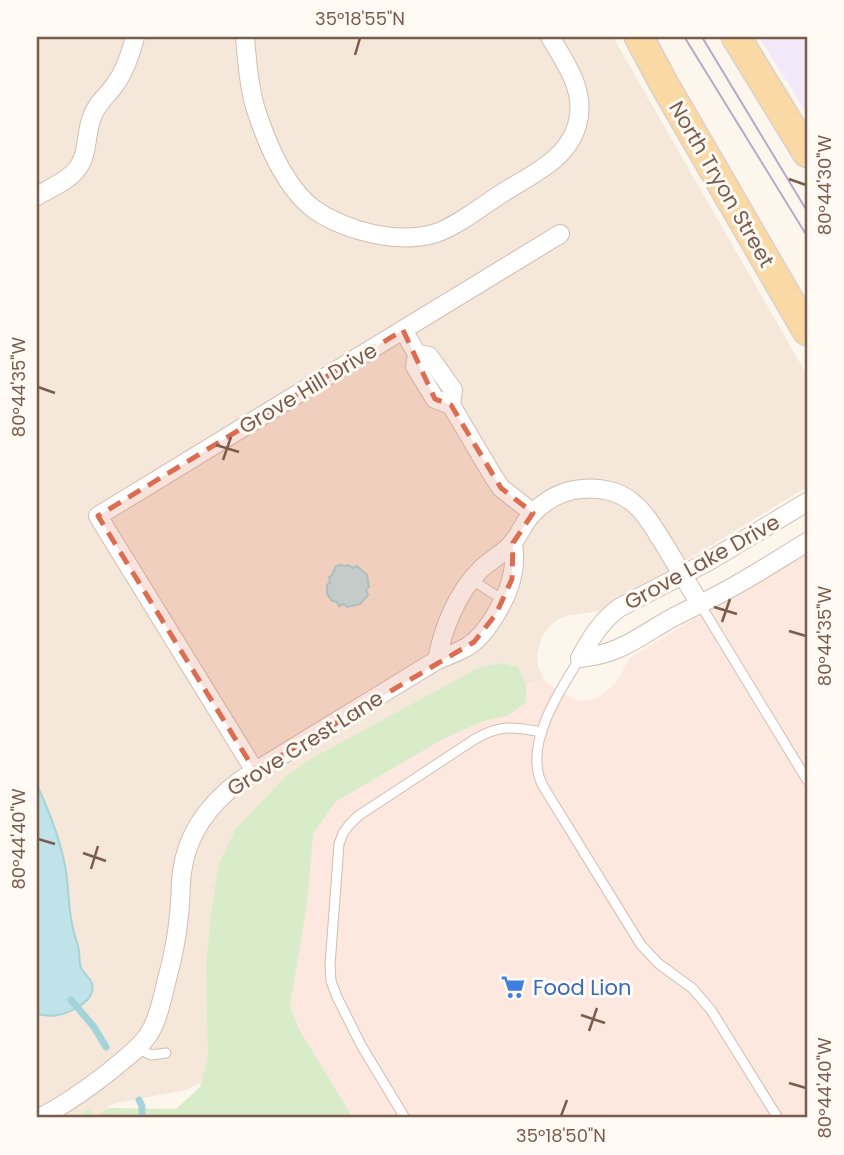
<svg xmlns="http://www.w3.org/2000/svg" width="844" height="1155" font-family="Poppins,sans-serif">
  <rect width="100%" height="100%" fill="#fdf6ec"/>
  <polygon fill="#f5e8da" points="37,37 613,37 807,375 807,487 626,597 599,611 566,616 557,620 549,627 542,636 537,655 538,666 544,680 514,687 229,1069 186,1090 117,1103 111,1105 107,1109 102,1118 37,1118"/>
  <polygon fill="#fde8e0" points="807,549 807,1118 353,1118 299,1029 290,1006 307,904 313,834 335,802 443,739 484,721 508,716 526,702 526,685 544,680 557,690 578,701 593,699 601,696 615,684 630,658"/>
  <polygon fill="#f3e8fa" points="759,37 807,37 807,114"/>
  <polygon fill="#d8ecc9" points="501,663 518,667 526,685 526,702 508,716 484,721 443,739 335,802 313,834 307,904 290,1006 299,1029 353,1118 76,1118 89,1109 94,1116 110,1108 176,1109 200,1087 208,1056 206,965 212,906 219,864 235,830 286,776 309,760 478,668"/>
  <g fill="#bfe3e8" stroke="#a5d3da" stroke-width="2">
    <polygon points="341,565 345,566 349,565 353,568 357,566 367,575 369,587 366,590 368,595 360,604 347,607 344,604 339,606 337,602 332,601 327,594 327,585 330,582 329,577 332,575 336,566"/>
    <path d="M37 785C49 811 60 838 65 866 70 891 67 911 75 936 76 941 79 946 79 952 80 957 79 963 81 968 85 976 95 980 92 991 90 1003 69 1013 58 1015 51 1017 44 1015 37 1014Z"/>
  </g>
  <g fill="none" stroke-linecap="round" stroke-linejoin="round">
    <g stroke="#a5d3da" stroke-width="7">
      <polyline points="71,1000 94,1027 106,1047"/>
      <polyline points="139,1100 142,1106 142,1118"/>
    </g>
    <g stroke="#d1beb0" stroke-width="11">
      <g id="lane">
        <polyline points="472,580 503,600"/>
        <polyline points="700,604 807,780"/>
        <path d="M580 658C561 689 528 737 539 776 540 781 543 786 546 791L641 945 659 964 692 988 711 1010 778 1118"/>
        <polyline points="137,1048 151,1055 166,1053"/>
        <path d="M405 1118 361 1045 337 997 331 981 330 965 339 844 343 833 349 825 358 816 475 739C502 724 513 727 542 732"/>
      </g>
    </g>
    <g stroke="#d1beb0" stroke-width="20">
      <g id="street">
        <path d="M245 37C247 61 249 87 256 110 267 144 285 188 315 210 328 219 342 225 358 230 382 237 411 241 436 233 459 225 483 205 504 192 531 175 568 159 577 125 587 93 566 63 550 37"/>
        <path d="M37 196C50 188 68 181 77 169 89 154 85 134 92 117 96 104 106 97 114 86 125 71 130 55 135 37"/>
        <polyline points="403,330 417,354 415,366 435,399 451,405 453,390 429,356 417,354"/>
        <polyline points="451,405 493,476 501,488 533,513"/>
        <path d="M513 543C514 552 515 562 513 571 510 594 488 634 467 647 458 652 447 656 437 660 443 628 457 593 480 570 490 560 505 553 513 542 520 534 523 524 531 515 544 501 562 490 582 489 598 487 619 491 632 502 646 513 655 530 664 544 676 564 688 584 700 604"/>
        <path d="M580 658C591 638 601 621 619 608L709 561 807 502"/>
        <path d="M580 658C621 654 638 637 672 618 691 608 711 599 729 589 756 574 781 558 807 542"/>
        <polyline points="255,771 98,516 560,234"/>
        <path d="M39 1118C65 1105 87 1089 110 1071 124 1059 139 1049 149 1034 158 1019 162 1000 166 983 172 961 177 938 179 915 181 900 180 886 182 872 187 832 210 803 241 780L437 660"/>
      </g>
    </g>
    <g stroke="#dad1cd" stroke-width="31">
      <g id="primary">
        <polyline points="639,37 664,84 807,331"/>
        <polyline points="736,37 807,153"/>
      </g>
    </g>
    <use href="#lane" stroke="#fff" stroke-width="9"/>
    <use href="#street" stroke="#fff" stroke-width="18"/>
    <use href="#primary" stroke="#fbd9a5" stroke-width="28"/>
    <g stroke="#b9a8c9" stroke-width="2">
      <polyline points="702,37 807,211"/>
      <polyline points="685,38 807,236"/>
    </g>
  </g>
  <path fill="#dc6d51" fill-opacity="0.2" stroke="#dc6d51" stroke-width="5" stroke-dasharray="14 9" stroke-linejoin="round" d="M403 330 435 399 451 405 501 488 533 513 513 543 512 579 496 614 474 642 255 771 98 516Z"/>
  <path fill="none" stroke="#7a5c4d" stroke-width="2.5" d="M355 55 360 38M789 179 806 185M38 387 55 393M216 445 239 452M223 460 231 437M714 607 737 614M722 622 730 599M789 631 806 636M38 839 55 844M83 853 106 861M91 869 98 846M581 1015 605 1023M589 1031 597 1008M789 1083 806 1088M561 1116 567 1100"/>
  <defs>
    <g id="supermarket-bare" transform="scale(1.89)"><path d="M-6-5.5h2.5l.6 2H6L4.5 2H-2.5L-4.4-4H-6ZM-1.5 3.2a1.3 1.3 0 1 0 .1 0ZM3 3.2a1.3 1.3 0 1 0 .1 0Z" fill="#3f7fe0" stroke="#fffaf3" stroke-width="2.5" paint-order="stroke"/></g>
  </defs>
  <g fill-rule="evenodd">
    <use href="#supermarket-bare" x="513" y="987"/>
  </g>
  <g text-anchor="middle" dominant-baseline="central" stroke-width="6" stroke-linejoin="round" paint-order="stroke">
    <g font-size="21" fill="#7a5c4d" stroke="#fffaf3">
      <text transform="translate(722 184) rotate(60)">North Tryon Street</text>
      <text transform="translate(308 388) rotate(-31)">Grove Hill Drive</text>
      <text transform="translate(702 562) rotate(-29)">Grove Lake Drive</text>
      <text transform="translate(305 743) rotate(-32)">Grove Crest Lane</text>
    </g>
    <g font-size="21" fill="#366cbe" stroke="#fffaf3" text-anchor="start">
      <text x="533" y="987">Food Lion</text>
    </g>
  </g>
  <rect width="844" height="1155" fill="none" stroke="#fffaf3" stroke-width="77"/>
  <rect x="38" y="38" width="768" height="1078" fill="none" stroke="#7a5c4d" stroke-width="2.5"/>
  <g font-size="18" text-anchor="middle" fill="#7a5c4d">
    <text x="360" y="25">35°18'55"N</text>
    <text transform="translate(825 185) rotate(-90)" y="6">80°44'30"W</text>
    <text transform="translate(19 387) rotate(-90)" y="6">80°44'35"W</text>
    <text transform="translate(825 636) rotate(-90)" y="6">80°44'35"W</text>
    <text transform="translate(19 839) rotate(-90)" y="6">80°44'40"W</text>
    <text transform="translate(825 1088) rotate(-90)" y="6">80°44'40"W</text>
    <text x="561" y="1142">35°18'50"N</text>
  </g>
</svg>
